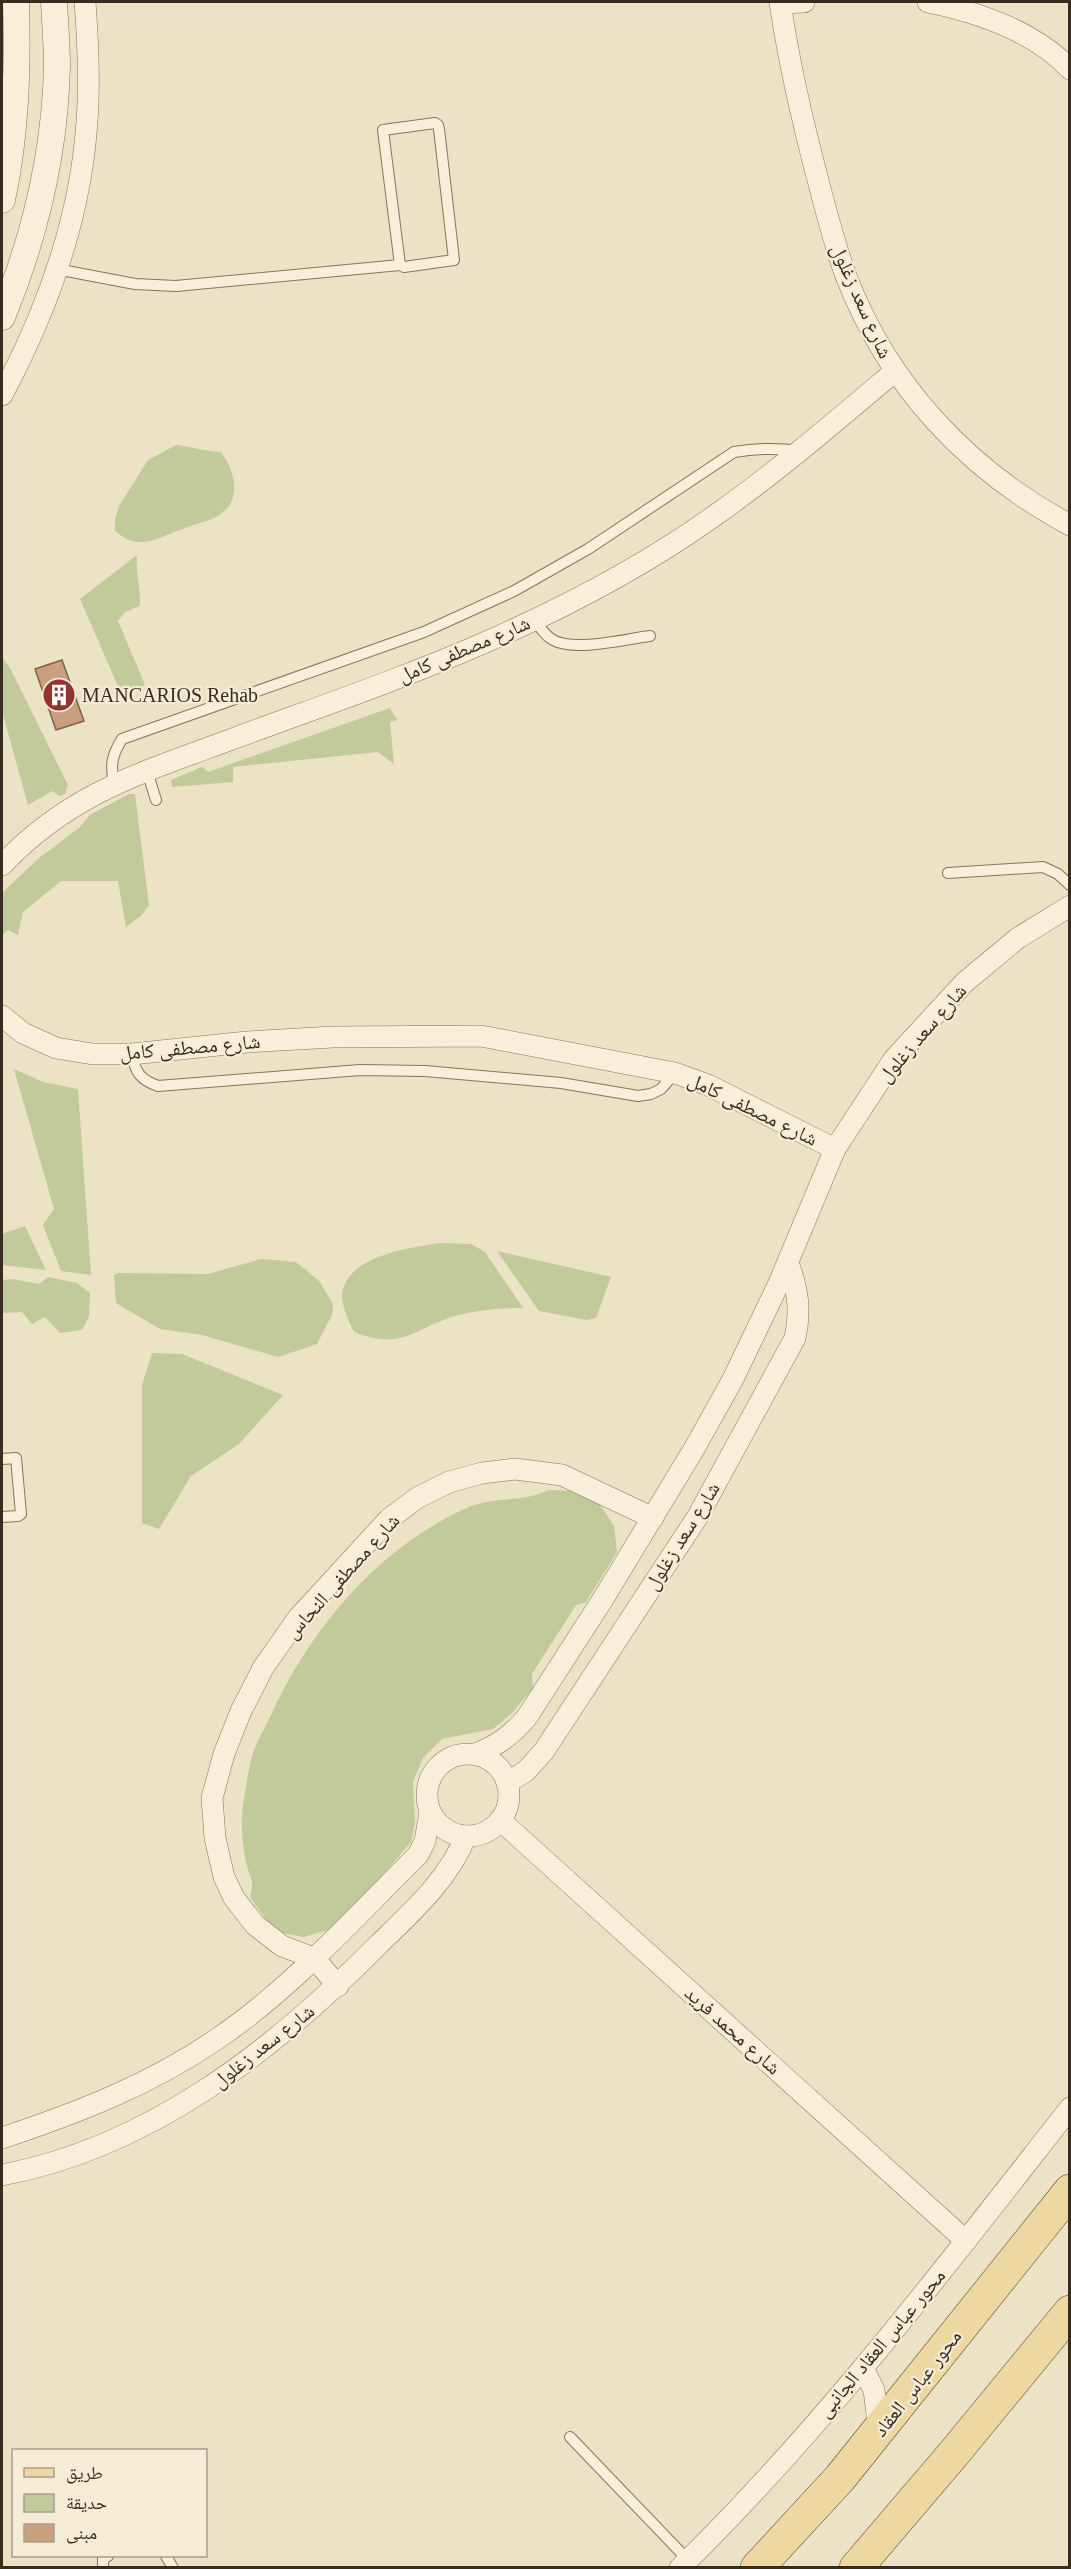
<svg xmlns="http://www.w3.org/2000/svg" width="1071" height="2569" font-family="'Times New Roman','Noto Naskh Arabic',serif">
  <rect width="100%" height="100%" fill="#ece2c6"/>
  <g fill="#c2c99a">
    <path d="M176 445C192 447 205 451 221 452 236 472 243 503 216 517 205 522 192 525 180 530 168 534 152 543 140 542 129 542 123 537 115 531V520L119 506 148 460Z"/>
    <path d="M137 555C135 572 141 588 140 606L125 612 118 621 145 685 122 695 80 599Z"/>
    <polygon points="2,657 10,668 68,785 65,794 60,796 52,791 28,805 2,711"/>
    <polygon points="390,708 397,720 390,722 394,764 378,752 233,767 233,782 172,787 171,780 202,767 208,772"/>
    <polygon points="129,794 135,794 149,905 141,916 126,927 118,881 61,881 23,912 18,935 8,930 2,935 2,893 39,858 79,828 90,815"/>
    <polygon points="14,1069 43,1082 78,1089 91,1275 61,1271 43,1225 54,1209"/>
    <polygon points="25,1226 46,1270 2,1265 2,1234"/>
    <path d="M440 1243 471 1244 485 1252 523 1308C500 1308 478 1310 455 1316 412 1329 403 1351 354 1332 348 1319 338 1300 344 1286 357 1254 410 1248 440 1243Z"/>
    <polygon points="497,1251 611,1277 596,1318 587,1320 539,1311"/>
    <polygon points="261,1259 296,1262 319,1281 333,1304 332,1315 317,1344 278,1357 202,1335 160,1329 116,1303 114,1275 118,1273 208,1274"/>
    <polygon points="48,1277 77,1283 90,1293 89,1316 82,1330 60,1333 45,1317 32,1324 22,1312 2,1313 2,1280 13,1279 39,1284"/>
    <polygon points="152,1353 182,1354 283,1395 239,1444 191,1476 159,1529 142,1523 142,1385"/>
    <path d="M548 1490 575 1491 599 1503 614 1526 617 1552 586 1602 576 1605 532 1674 533 1688 512 1713 493 1729 442 1739 423 1758 413 1782 415 1822 411 1842 382 1876 328 1930 304 1937 282 1933 269 1924 250 1897C255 1877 250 1880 246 1862 242 1842 240 1819 244 1799 247 1783 249 1765 254 1750 258 1739 265 1728 270 1717 310 1629 378 1547 469 1507 495 1496 524 1503 548 1490Z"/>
  </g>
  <polygon fill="#c8a07e" stroke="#846044" stroke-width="1.5" points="62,660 84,721 56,730 35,669"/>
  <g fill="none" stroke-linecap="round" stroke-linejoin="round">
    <g stroke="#86755d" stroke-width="12">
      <g id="service">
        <polyline points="56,269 135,284 176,286 400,265 404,267 454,260 439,129 438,125 435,123 383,130 400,265"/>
        <path d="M535 619C540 627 544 635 553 640 575 652 625 639 650 636"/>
        <polyline points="147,771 156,800"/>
        <path d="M114 783C110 765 112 755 122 739L424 632 514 591 588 549 734 452C757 448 777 448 800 451"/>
        <polyline points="948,873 1043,867 1058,874 1070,885"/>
        <path d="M132 1054C135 1073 141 1080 158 1086L360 1070 425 1071 561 1083 638 1096 651 1094 661 1089 675 1073"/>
        <polyline points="2,1459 16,1458 21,1514 18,1516 2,1517"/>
        <polyline points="570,2437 688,2560"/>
        <polyline points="166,2556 173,2568"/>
        <polyline points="103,2568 103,2559 108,2556"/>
      </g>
    </g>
    <g stroke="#86755d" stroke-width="22">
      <g id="minor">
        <path d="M780 2C789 64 803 124 819 184 827 215 835 246 846 276 888 385 967 470 1070 525"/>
        <path d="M928 2C977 12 1034 31 1070 69"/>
        <polyline points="781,3 804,2"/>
        <path d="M2 395C47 311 81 216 87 121 90 81 88 41 85 2"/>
        <path d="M2 865C71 792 144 772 235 738 319 707 404 678 486 642 566 607 646 565 717 514 779 470 836 421 894 372"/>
        <polyline points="2,1016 23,1033 56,1048 93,1054 132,1054 247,1042 333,1037 481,1036 675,1073 708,1085 835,1149"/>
        <path d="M475 1754C497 1746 512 1735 527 1717L603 1599 694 1449 733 1379 779 1283 835 1149 894 1059 965 982 1018 938 1070 906"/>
        <circle cx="468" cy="1795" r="41"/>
        <path d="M507 1783 526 1771 544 1751 698 1516 795 1338C801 1311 798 1289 788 1263"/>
        <polyline points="500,1820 966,2241"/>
        <polyline points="338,1986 314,1958 282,1946 255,1925 234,1898 224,1877 215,1838 212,1798 224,1754 241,1711 263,1668 298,1618 389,1519 417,1498 449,1482 482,1473 515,1469 562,1475 653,1518"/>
        <path d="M2 2138C77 2113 150 2085 217 2039 292 1988 354 1918 418 1855L425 1841 430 1812"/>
        <path d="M2 2175C151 2147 275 2049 379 1944 413 1911 448 1880 466 1836"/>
        <polyline points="863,2368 874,2390 879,2431"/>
        <path d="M680 2568C824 2427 946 2266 1070 2108"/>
      </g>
    </g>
    <g stroke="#86755d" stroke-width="27">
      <g id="tertiary">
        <path d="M2 200C16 134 18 69 16 2"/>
        <path d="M2 317C35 237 55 153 57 66 57 45 55 23 54 2"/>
      </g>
    </g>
    <g stroke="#544331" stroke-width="34">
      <g id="primary">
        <polyline points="757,2568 840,2478 1070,2191"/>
        <polyline points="856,2568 955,2452 1070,2312"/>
      </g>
    </g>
    <use href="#service" stroke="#f7efd9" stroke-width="10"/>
    <use href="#minor" stroke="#f7efd9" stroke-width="21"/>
    <use href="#tertiary" stroke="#f7efd9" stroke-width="26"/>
    <use href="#primary" stroke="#ecd8a0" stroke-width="33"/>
  </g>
  <defs>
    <g id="building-disc" transform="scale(1.725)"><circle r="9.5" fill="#913430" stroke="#f4ecd5"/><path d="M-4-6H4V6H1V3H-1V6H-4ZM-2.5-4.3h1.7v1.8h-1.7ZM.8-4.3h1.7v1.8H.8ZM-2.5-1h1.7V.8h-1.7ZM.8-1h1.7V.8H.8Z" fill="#fff"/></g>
  </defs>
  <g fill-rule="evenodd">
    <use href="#building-disc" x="59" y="695"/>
  </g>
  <g text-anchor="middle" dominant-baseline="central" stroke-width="4.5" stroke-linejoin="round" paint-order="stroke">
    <g font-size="20" fill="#372c20" stroke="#f4ecd5">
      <text transform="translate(862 301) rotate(66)">شارع سعد زغلول</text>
      <text transform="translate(464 649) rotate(-23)">شارع مصطفى كامل</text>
      <text transform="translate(922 1033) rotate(-49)">شارع سعد زغلول</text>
      <text transform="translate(190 1047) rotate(-5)">شارع مصطفى كامل</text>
      <text transform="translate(753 1109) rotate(26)">شارع مصطفى كامل</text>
      <text transform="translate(682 1536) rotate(-58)">شارع سعد زغلول</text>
      <text transform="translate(342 1576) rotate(-48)">شارع مصطفى النحاس</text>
      <text transform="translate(733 2030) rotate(42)">شارع محمد فريد</text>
      <text transform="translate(263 2046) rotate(-38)">شارع سعد زغلول</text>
      <text transform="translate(881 2343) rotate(-50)">محور عباس العقاد الجانبى</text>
      <text transform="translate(917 2383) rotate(-52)">محور عباس العقاد</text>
    </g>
    <g font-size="20" fill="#372c20" stroke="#f4ecd5" text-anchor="start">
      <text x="82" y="695">MANCARIOS Rehab</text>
    </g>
  </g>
  <rect width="1071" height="2569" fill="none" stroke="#372c20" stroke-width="6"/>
  <rect x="12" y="2449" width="195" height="108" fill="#f4ecd5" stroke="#a89f8d" stroke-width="1.5"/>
  <rect x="24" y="2468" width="30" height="9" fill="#ecd8a0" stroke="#a89f8d" stroke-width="1.5"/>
  <text x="66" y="2479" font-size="18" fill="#372c20">طريق</text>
  <rect x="24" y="2494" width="30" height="18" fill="#c2c99a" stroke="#a89f8d" stroke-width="1.5"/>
  <text x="66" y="2509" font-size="18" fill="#372c20">حديقة</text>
  <rect x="24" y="2524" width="30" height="18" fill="#c8a07e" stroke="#a89f8d" stroke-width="1.5"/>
  <text x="66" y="2539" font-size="18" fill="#372c20">مبنى</text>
</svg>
